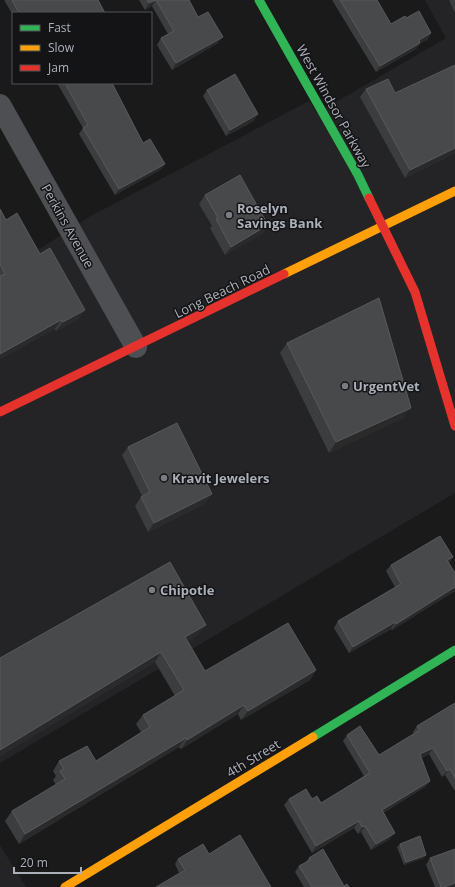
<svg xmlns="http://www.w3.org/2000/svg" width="455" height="887" font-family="'Open Sans',sans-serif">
  <rect width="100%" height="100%" fill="#1a1a1a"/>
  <g fill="#242426">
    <polygon points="425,0 455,0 455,493 0,763 0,271 46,245 89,217 309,101 317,113 446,38"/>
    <polygon points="0,845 26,887 0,887"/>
  </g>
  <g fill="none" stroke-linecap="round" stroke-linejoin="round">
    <polyline stroke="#4e4f52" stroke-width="22" points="0,105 136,347"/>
    <g stroke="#30b455" stroke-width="9">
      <polyline points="259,0 358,175 369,198"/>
      <polyline points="313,737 455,650"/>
    </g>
    <g stroke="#ff9f0a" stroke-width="9">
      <polyline points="284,274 455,191"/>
      <polyline points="65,887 313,737"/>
    </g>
    <g stroke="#e5322d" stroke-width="9">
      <polyline points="369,198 415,292 455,426"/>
      <polyline points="0,412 284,274"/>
    </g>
  </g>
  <g fill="#3c3d3e">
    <polygon points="4,0 98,0 105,13 13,13 13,15"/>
    <polygon points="139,0 189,0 198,17 218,43 172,70 157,45 161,38 168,34 152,6 145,10"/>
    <polygon points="332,0 377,0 391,24 406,18 431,33 427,40 420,43 416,49 376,72"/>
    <polygon points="449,0 455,0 455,13"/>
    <polygon points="57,83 112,83 143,143 165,164 160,170 115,195 79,134 83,128"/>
    <polygon points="366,89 395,93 455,153 405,178 360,97"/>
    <polygon points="207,90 254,121 226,136 203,96"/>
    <polygon points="205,195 268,225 262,234 225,255 210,228 212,226 199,204"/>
    <polygon points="0,209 6,220 40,254 79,319 56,331 55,329 0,359"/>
    <polygon points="287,343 403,418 329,453 280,353"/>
    <polygon points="128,447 206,503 148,532 135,506 141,497 142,496 122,455"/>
    <polygon points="453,557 449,563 455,573 455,591 392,630 391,629 349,653 334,628 338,621 395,587 386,571 391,565"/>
    <polygon points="199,634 188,641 205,671 316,670 310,680 241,720 238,714 181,749 179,747 19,844 5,821 12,811 56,785 53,780 56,776 53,771 59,761 96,761 141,732 136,724 143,715 175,696 155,662 0,756 0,658"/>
    <polygon points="455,703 455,791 445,775 442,777 429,754 421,758 430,781 425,787 383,813 390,839 371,850 361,832 358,834 354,828 312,853 284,805 289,799 312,799 321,803 364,776 343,741 347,735 379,755 414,734 413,732 417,726"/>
    <polygon points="400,844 426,855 424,858 404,865 397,847"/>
    <polygon points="209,854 179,873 175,864 178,859"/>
    <polygon points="309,858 344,886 349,887 304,887 295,872 299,866 305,863"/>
    <polygon points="430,858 455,887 435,887 426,865"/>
  </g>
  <g fill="#2a2a2a">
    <polygon points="156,0 152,6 145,10 149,3"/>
    <polygon points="431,33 427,40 420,43 416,49 376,72 380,66 419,40"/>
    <polygon points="223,37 218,43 172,70 176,63"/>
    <polygon points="258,114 254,121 226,136 230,130"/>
    <polygon points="455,148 455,153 405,178 410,170"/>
    <polygon points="165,164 160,170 115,195 119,189"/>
    <polygon points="268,225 262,234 225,255 231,247"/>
    <polygon points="85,310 79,319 56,331 63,322"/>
    <polygon points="61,320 55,329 0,359 0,354"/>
    <polygon points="411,408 403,418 329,453 336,442"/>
    <polygon points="212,494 206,503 148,532 154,523"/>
    <polygon points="453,557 448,564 447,560"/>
    <polygon points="455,587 455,591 392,630 396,624"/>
    <polygon points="395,622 391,629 349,653 353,647"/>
    <polygon points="206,625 199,634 179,647 185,637"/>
    <polygon points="161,652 155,662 0,756 0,750"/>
    <polygon points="316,670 310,680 241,720 248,711"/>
    <polygon points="244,705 238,714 181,749 187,740"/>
    <polygon points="186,738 179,747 19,844 25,834"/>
    <polygon points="433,748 429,754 415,761 420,754"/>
    <polygon points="450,769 445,775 442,777 447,771"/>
    <polygon points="430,781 425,787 377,816 382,810"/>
    <polygon points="359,821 354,828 312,853 316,846"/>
    <polygon points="365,826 361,832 358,834 362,827"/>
    <polygon points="395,833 390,839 371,850 376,844"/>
    <polygon points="426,855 424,858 404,865 406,862"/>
    <polygon points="455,883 455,887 444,887"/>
  </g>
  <g fill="#48494b" stroke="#58595d">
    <polygon points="12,0 98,0 105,13 19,13"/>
    <polygon points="147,0 156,0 149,3"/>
    <polygon points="156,0 189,0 198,17 208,12 223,37 176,63 161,38 174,31"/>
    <polygon points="340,0 377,0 391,24 405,16 406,18 419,11 431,33 419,40 420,43 380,66"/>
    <polygon points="455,65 455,148 410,170 366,89 388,79 395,93"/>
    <polygon points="235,74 258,114 230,130 207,90"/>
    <polygon points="65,83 112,83 143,143 150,139 165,164 119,189 83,128 88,125"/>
    <polygon points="240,175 268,225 231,247 216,219 218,218 205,195"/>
    <polygon points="0,209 6,220 17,213 40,254 50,248 85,310 63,322 61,320 0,354 0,276 5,274 0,264"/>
    <polygon points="379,298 411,408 336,442 287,343"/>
    <polygon points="177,423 212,494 154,523 141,497 150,492 128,447"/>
    <polygon points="440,536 453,557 447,560 455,573 455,587 396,624 395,622 353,647 338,621 401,584 391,565"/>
    <polygon points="170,562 206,625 185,637 205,671 288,623 316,670 248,711 244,705 187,740 186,738 25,834 12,811 65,779 60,771 64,769 59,761 87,746 96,761 150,727 143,715 184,690 161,652 0,750 0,658"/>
    <polygon points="455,703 455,778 450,769 447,771 433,748 420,754 430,781 382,810 395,833 376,844 365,826 362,827 359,821 316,846 289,799 306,789 312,799 317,796 321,803 370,773 347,735 360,726 379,755 420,730 417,726"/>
    <polygon points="240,835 271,887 156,887 185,870 178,859 203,844 209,854"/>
    <polygon points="420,836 426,855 406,862 400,844"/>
    <polygon points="323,849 344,886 347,884 349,887 311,887 312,887 299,866 310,860 309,858"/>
    <polygon points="455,849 455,883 444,887 441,887 430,858"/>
  </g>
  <g fill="#797c81" stroke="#141416" stroke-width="1.5">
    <circle cx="229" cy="215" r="4"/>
    <circle cx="345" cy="386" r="4"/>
    <circle cx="164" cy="478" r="4"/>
    <circle cx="152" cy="590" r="4"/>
  </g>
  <g text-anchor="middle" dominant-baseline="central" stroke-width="3" stroke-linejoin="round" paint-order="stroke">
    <g font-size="13" fill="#acb0b9" stroke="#141416">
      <text transform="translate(334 106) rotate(61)">West Windsor Parkway</text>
      <text transform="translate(68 226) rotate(61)">Perkins Avenue</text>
      <text transform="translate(222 291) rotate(-26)">Long Beach Road</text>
      <text transform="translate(253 758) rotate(-31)">4th Street</text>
    </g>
    <g font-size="13" font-weight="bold" fill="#acb0b9" stroke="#141416" text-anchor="start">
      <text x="237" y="208">Roselyn<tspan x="237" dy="15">Savings Bank</tspan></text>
      <text x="353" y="386">UrgentVet</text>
      <text x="172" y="478">Kravit Jewelers</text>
      <text x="160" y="590">Chipotle</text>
    </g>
  </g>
  <rect x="12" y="12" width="140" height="72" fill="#141416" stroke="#515257"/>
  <rect x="20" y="25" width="20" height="6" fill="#30b455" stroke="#515257"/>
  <text x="48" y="32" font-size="12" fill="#acb0b9">Fast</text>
  <rect x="20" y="45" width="20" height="6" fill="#ff9f0a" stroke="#515257"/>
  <text x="48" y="52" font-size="12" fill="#acb0b9">Slow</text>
  <rect x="20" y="65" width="20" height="6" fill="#e5322d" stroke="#515257"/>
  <text x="48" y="72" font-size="12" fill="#acb0b9">Jam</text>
  <path d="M14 867v6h67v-6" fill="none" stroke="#acb0b9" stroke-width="2"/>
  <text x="20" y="867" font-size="12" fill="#acb0b9" stroke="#141416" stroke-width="3" paint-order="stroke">20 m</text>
</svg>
